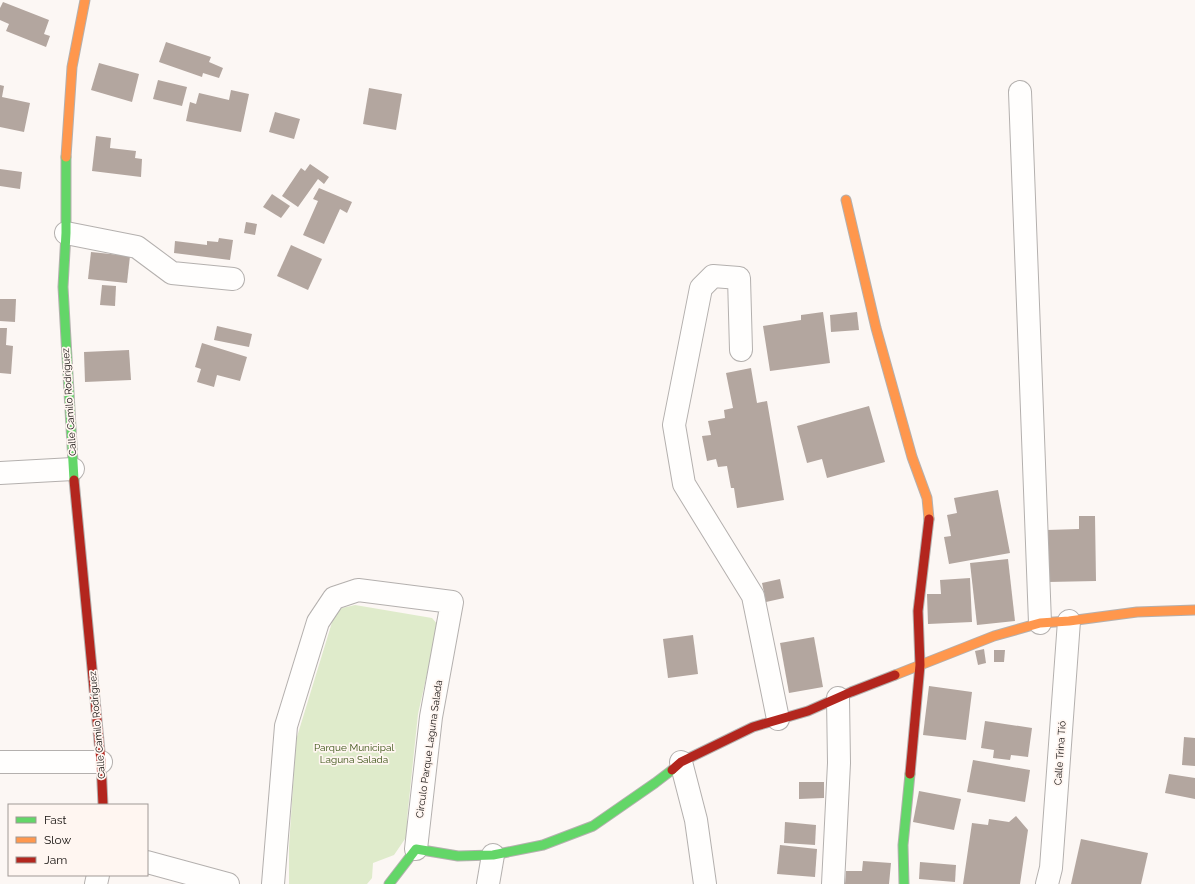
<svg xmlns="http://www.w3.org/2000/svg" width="1195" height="884" font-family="Raleway,sans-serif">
  <rect width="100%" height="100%" fill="#fcf7f4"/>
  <polygon fill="#dfebcb" points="355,605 432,618 438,625 418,714 407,819 407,836 394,855 373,863 372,878 367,884 289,884 289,847 296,740 333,619 338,609"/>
  <g fill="#b3a69f">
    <polygon points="3,2 49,20 44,34 50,36 46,47 6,31 9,24 0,20 0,8"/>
    <polygon points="166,42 211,57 209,62 223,68 219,78 203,73 202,77 159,62"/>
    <polygon points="99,63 139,74 132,102 91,90"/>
    <polygon points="158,80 187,87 182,106 153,99"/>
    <polygon points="0,85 4,86 2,97 30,103 24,132 0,127"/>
    <polygon points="369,88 402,94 396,130 363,124"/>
    <polygon points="231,90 249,94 241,132 186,121 190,102 196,104 199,93 229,100"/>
    <polygon points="275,112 300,119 294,139 269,132"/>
    <polygon points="96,136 111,138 110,148 136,151 135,158 142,159 141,177 92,171"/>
    <polygon points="310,164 329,177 324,184 318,179 298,207 282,196 301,168 305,171"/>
    <polygon points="0,169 22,172 20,189 0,186"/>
    <polygon points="319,188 352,202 347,213 340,209 324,244 303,235 318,201 313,199"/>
    <polygon points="272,194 290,206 281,218 263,207"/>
    <polygon points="246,222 257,224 255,235 244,233"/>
    <polygon points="219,238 233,240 230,260 174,253 175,241 207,245 207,241 218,242"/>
    <polygon points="291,245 322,259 308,290 277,276"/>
    <polygon points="91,252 130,256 127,283 88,279"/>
    <polygon points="102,285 116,286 115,306 100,305"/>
    <polygon points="0,299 16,299 15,322 0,321"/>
    <polygon points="823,312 830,363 770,371 763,326 801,320 801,315"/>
    <polygon points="857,312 859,330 831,332 830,315"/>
    <polygon points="217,326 252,334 249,347 214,340"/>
    <polygon points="0,328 7,328 6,345 13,346 11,374 0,373"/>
    <polygon points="202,343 247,357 240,381 217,375 214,387 197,382 201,369 195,367"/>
    <polygon points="129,350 131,380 85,382 84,352"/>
    <polygon points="751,368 757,403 767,401 784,500 737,508 734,488 731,488 727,466 718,467 716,459 707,461 702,436 711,435 708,421 725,418 724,410 733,408 726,373"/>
    <polygon points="869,406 885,462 827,478 822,459 807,463 797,426"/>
    <polygon points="998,490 1010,553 949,564 944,537 951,536 947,515 957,513 954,498"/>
    <polygon points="1079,516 1095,516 1096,581 1048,582 1047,530 1079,529"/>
    <polygon points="1008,559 1015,621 977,625 970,563"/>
    <polygon points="970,578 972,622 928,624 927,594 941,594 940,580"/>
    <polygon points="780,579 784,598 766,602 762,583"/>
    <polygon points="693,635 698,674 668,678 663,639"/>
    <polygon points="814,637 823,687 789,693 780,643"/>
    <polygon points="984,649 986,663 978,665 975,651"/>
    <polygon points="994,650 1005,650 1004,662 994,662"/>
    <polygon points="929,686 972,692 966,740 923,735"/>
    <polygon points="985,721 1032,728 1028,757 1011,755 1010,760 993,758 994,750 981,748"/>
    <polygon points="1184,737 1195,738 1195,766 1182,765"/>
    <polygon points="973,760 1030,770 1025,802 967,792"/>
    <polygon points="1169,774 1195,778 1195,799 1165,793"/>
    <polygon points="799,782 824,782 824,798 799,799"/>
    <polygon points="919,791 961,799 954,830 913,822"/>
    <polygon points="1016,816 1028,830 1020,884 963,884 972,823 988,825 989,819 1009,822"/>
    <polygon points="785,822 816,825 815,845 784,843"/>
    <polygon points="1081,839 1148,853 1141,884 1071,884"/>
    <polygon points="780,845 817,849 815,877 777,874"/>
    <polygon points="863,861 891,863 889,884 845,884 846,871 862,871"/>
    <polygon points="920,862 956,865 955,882 919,879"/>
  </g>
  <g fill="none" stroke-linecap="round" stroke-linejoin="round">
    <g stroke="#b4b0ae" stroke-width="24">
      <g id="street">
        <polyline points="1020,92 1040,623"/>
        <polyline points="66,233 137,247 172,273 233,279"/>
        <polyline points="741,350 739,278 713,276 701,288 674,425 684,484 753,596 778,719"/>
        <polyline points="0,473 73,469"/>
        <polyline points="0,762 101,762"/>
        <polyline points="681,762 696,820 705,884"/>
        <polyline points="147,862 228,884"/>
        <polyline points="96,884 98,875"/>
        <polyline points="273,884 286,726 318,622 334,598 358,590 452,602 431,717 416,849"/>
        <polyline points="488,884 493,855"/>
        <polyline points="833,884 839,763 838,698"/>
        <polyline points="1047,884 1051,868 1069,621"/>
      </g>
    </g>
    <g stroke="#b4b0ae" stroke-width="11">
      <g id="fast">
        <polyline points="66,157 66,233 63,287 74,480"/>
        <polyline points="389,884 416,849 458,856 493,855 543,845 593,826 655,783 672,770"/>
        <polyline points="904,884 903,845 910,774"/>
      </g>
    </g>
    <g stroke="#b4b0ae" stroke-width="11">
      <g id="slow">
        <polyline points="66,157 72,67 85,0"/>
        <polyline points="846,200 876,328 912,457 927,498 929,519"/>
        <polyline points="895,675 994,636 1040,623 1069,621 1137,612 1195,610"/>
      </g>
    </g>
    <g stroke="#b4b0ae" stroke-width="11">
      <g id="jam">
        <polyline points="74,480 101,762 103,805"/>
        <polyline points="672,770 681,762 753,727 808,711 851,692 895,675"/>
        <polyline points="910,774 920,665 918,611 929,519"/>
      </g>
    </g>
    <use href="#street" stroke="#fffefd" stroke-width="22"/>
    <use href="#fast" stroke="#63d668" stroke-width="9"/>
    <use href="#slow" stroke="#ff974d" stroke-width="9"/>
    <use href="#jam" stroke="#b3261e" stroke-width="9"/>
  </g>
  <g text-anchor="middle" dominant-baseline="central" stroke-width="3.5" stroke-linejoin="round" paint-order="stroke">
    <g font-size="10" fill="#110d0b" stroke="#fff6f1">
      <text transform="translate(69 402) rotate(-94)">Calle Camilo Rodríguez</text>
      <text transform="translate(97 725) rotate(-95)">Calle Camilo Rodríguez</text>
      <text transform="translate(429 749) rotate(-82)">Circulo Parque Laguna Salada</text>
      <text transform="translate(1060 753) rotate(-86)">Calle Trina Tió</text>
    </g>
    <g font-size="10" fill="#395113" stroke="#fff6f1">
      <text x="354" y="747">Parque Municipal<tspan x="354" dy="12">Laguna Salada</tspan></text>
    </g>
  </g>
  <rect x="8" y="804" width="140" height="72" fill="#fff6f1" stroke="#a09995"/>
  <rect x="16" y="817" width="20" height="6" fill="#63d668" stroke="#a09995"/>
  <text x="44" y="824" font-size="12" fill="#110d0b">Fast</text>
  <rect x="16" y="837" width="20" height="6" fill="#ff974d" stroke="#a09995"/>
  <text x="44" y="844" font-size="12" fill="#110d0b">Slow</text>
  <rect x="16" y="857" width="20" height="6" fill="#b3261e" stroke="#a09995"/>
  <text x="44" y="864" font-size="12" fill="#110d0b">Jam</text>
</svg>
